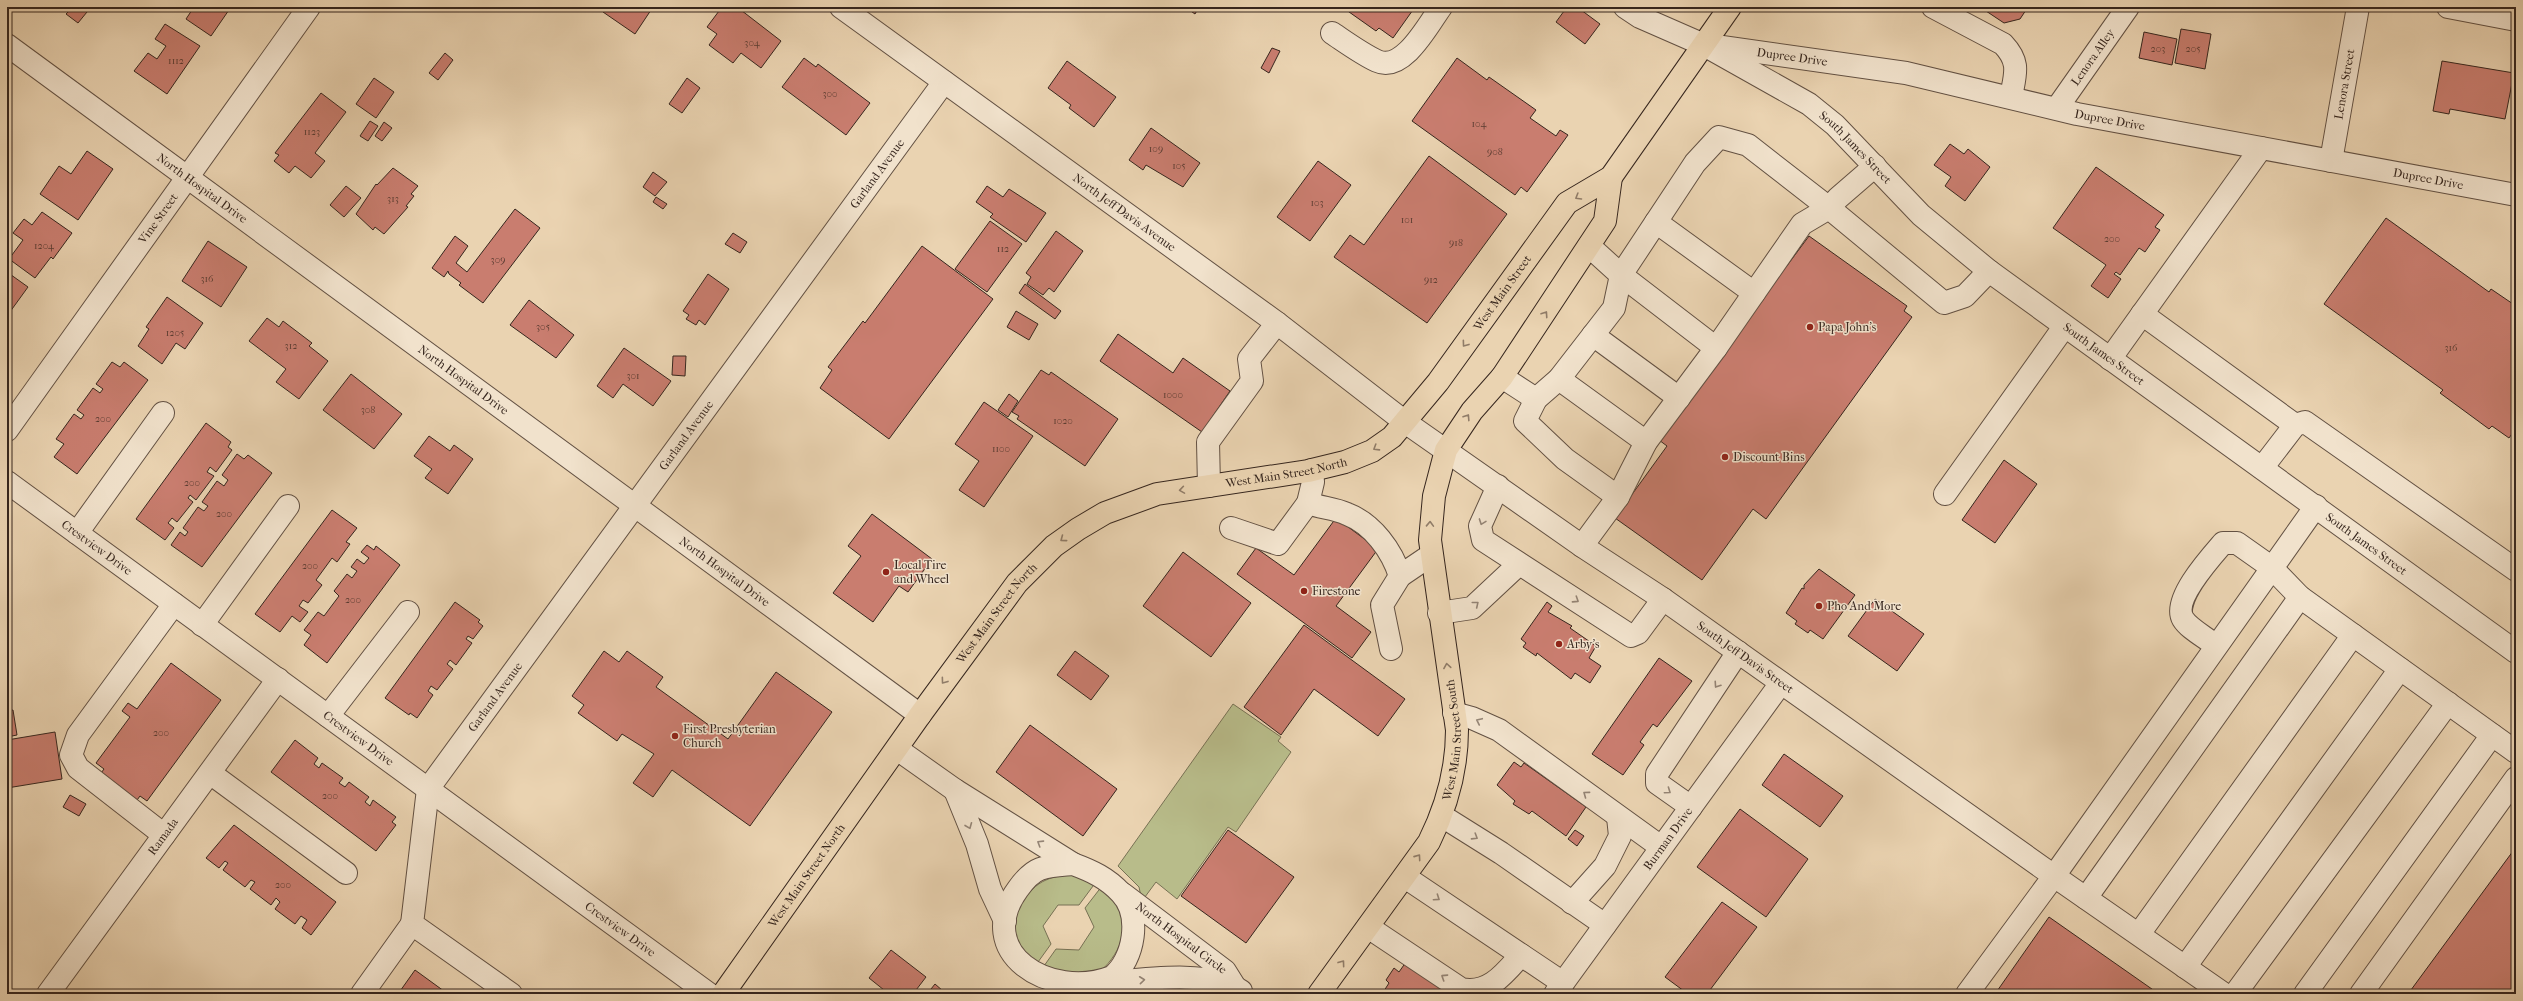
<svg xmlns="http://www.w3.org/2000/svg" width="2523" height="1001" font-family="'IM FELL French Canon',serif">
  <rect width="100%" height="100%" fill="#ead3b1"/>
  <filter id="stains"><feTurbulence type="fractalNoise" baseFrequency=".005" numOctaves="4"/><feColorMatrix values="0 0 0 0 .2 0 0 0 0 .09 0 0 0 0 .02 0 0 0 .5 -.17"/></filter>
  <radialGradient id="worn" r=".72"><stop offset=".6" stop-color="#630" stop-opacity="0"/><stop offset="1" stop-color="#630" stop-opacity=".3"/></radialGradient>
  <g fill="#b8bc8a" stroke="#777154">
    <polygon points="1233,704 1281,737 1278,741 1291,752 1236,832 1228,827 1177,899 1156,882 1142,901 1139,887 1118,866"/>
    <path d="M1073 875 1096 882 1079 905H1058L1043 926 1051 944 1033 969C1028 959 1019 947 1016 936 1010 915 1027 888 1046 880 1055 876 1064 875 1073 875Z"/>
    <path d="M1102 886C1107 892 1113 898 1117 905 1133 932 1115 962 1093 977L1039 973 1056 949 1079 950 1094 927 1085 908Z"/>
  </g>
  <g fill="#c97d6f" stroke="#36261e">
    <polygon points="73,7 81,7 87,12 78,23 66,14"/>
    <polygon points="194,7 231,7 211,36 186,19"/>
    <polygon points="607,7 653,7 635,34 603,12"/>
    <polygon points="722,7 737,7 781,41 761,68 741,53 733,63 709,45 717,34 707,27"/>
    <polygon points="1185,7 1199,7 1195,14"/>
    <polygon points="1342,7 1415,7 1393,38 1379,28 1376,31"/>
    <polygon points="1567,7 1577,7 1600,24 1585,44 1556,22"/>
    <polygon points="1980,7 2028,7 2020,19 2004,23"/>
    <polygon points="165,24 200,46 167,94 134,71 148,53 157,59 166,46 155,39"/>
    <polygon points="2181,29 2211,34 2205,69 2175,63"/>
    <polygon points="2144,32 2177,39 2172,65 2139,58"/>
    <polygon points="1272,48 1280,51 1269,73 1261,68"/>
    <polygon points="445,53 453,60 438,80 429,73"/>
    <polygon points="804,58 816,67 818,64 870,103 846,135 782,87"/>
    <polygon points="1457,58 1487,80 1489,77 1536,110 1530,118 1556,136 1560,130 1568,135 1527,192 1521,187 1515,195 1412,121"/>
    <polygon points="1067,61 1116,97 1094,127 1069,108 1071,105 1048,88"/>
    <polygon points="2442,61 2514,73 2505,119 2450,109 2449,114 2433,111"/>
    <polygon points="374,78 394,92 376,118 356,104"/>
    <polygon points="687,78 700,88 682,113 669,104"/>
    <polygon points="321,93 346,112 315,153 325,161 311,178 295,166 289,173 274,161 279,155 275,153"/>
    <polygon points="370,121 378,126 368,141 360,136"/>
    <polygon points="384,122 392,128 382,141 375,136"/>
    <polygon points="1151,128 1200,163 1183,187 1146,165 1143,170 1129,160"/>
    <polygon points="1950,144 1964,154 1968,149 1990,167 1965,201 1945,186 1951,177 1934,165"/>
    <polygon points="87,151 113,169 78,220 40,194 59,166 71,174"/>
    <polygon points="1429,156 1507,214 1427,323 1334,257 1350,235 1364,245"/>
    <polygon points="1318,161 1351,185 1310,241 1277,217"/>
    <polygon points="2096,167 2164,215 2155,227 2160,230 2145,252 2139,248 2120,275 2116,272 2114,274 2121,279 2108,298 2091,286 2106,265 2053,228"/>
    <polygon points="393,168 418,186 411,194 414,196 406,206 408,207 384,234 375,227 373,230 356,214 376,184 377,185"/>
    <polygon points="653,172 667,182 655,196 643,187"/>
    <polygon points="346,186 361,198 344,217 330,205"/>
    <polygon points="987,186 1003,197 1009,189 1046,213 1026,242 990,217 993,214 976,202"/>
    <polygon points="656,197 667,204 663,209 653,202"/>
    <polygon points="515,209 540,228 483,303 459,285 461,283 449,274 448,271 444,277 432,268 455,236 468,246 456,263 467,272"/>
    <polygon points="42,212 72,233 53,259 51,257 35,278 9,259 23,240 13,233 24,219 32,225"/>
    <polygon points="2386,218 2489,292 2491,289 2516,306 2516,428 2509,438 2492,426 2489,429 2440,393 2443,390 2324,304"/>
    <polygon points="990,221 1022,244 987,292 955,269"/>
    <polygon points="1056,231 1083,251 1054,292 1049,288 1043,295 1027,284 1031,277 1026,273"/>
    <polygon points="733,233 747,242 740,253 725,244"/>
    <polygon points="1809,236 1907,306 1904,311 1912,317 1766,519 1753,509 1702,580 1615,518 1667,446 1655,437 1783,265 1786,267"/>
    <polygon points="208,241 247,267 221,307 182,281"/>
    <polygon points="922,246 993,299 889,439 820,388 832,370 828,367 863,321 865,323"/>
    <polygon points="7,272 28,287 7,316"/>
    <polygon points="708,274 729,289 705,325 699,320 696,325 686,319 689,315 683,311"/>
    <polygon points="1025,284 1061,311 1055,319 1019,293"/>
    <polygon points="167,297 203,323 185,349 176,343 162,364 138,346 149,329 146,327"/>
    <polygon points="529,300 574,335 556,358 510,325"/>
    <polygon points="1016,311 1038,324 1029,340 1007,327"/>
    <polygon points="267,318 279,327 283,321 312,343 309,346 328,361 299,399 276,382 286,369 249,341"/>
    <polygon points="1118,334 1173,373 1183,358 1230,391 1202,432 1100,361"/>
    <polygon points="624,348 671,381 653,406 623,384 613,398 597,386"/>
    <polygon points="673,356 686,356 685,376 672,375"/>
    <polygon points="112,362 120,367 124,362 148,380 77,474 54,457 64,444 56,439 74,414 81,419 84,415 77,410 93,388 100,393 103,389 96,384"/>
    <polygon points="1041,370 1049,375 1051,372 1118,419 1085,466 1017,419 1019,416 1012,412"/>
    <polygon points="351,374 402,414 374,449 323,410"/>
    <polygon points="1009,394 1018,401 1008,417 998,410"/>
    <polygon points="984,402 1033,436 984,507 959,490 979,461 955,444"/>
    <polygon points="206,423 231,442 228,447 232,450 216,472 210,467 207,472 214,476 196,500 190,495 188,498 193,502 177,522 172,518 168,523 174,528 165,540 136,519"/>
    <polygon points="429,436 450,451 454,445 473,459 448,494 425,478 432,469 414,456"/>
    <polygon points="237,454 244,459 248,455 272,473 202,567 171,545 180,532 185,536 188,532 183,528 198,507 204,511 208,506 202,502 217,481 224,486 228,480 222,475"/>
    <polygon points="2004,460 2037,484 1995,543 1962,520"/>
    <polygon points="332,510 357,528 346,542 350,544 337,562 332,558 316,580 322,585 308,603 303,600 299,606 308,612 300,622 292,616 280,632 255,614"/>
    <polygon points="872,514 932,559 908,592 899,586 873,622 833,593 861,556 848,546"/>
    <polygon points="1336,518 1378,549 1336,606 1371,632 1352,658 1237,574 1256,548 1294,575"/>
    <polygon points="367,545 374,550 376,546 400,565 327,663 304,645 311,635 304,630 318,612 324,616 339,596 334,591 347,574 352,578 357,571 351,567 357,559 364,564 369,558 361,552"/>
    <polygon points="1183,552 1251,603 1211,657 1143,606"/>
    <polygon points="1819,569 1855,595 1823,639 1810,630 1808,633 1795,624 1797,621 1786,613 1802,588 1804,589 1804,585"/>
    <polygon points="1875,599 1924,634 1897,671 1848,636"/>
    <polygon points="455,602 480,620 478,622 483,626 473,639 468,636 466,639 472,643 456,665 450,660 447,664 453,669 437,690 431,686 428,691 433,695 417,718 410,713 409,715 385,698"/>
    <polygon points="1547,602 1552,606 1548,612 1572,626 1570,628 1596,646 1589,658 1601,666 1590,683 1575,673 1571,679 1537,653 1536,656 1523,647 1526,643 1521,639"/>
    <polygon points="1304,625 1405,699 1378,736 1314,689 1281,735 1244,707"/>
    <polygon points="604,651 619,662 627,651 663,677 656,687 728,739 776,672 832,712 750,826 672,770 653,797 633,783 654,754 622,734 617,741 578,713 584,705 572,696"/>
    <polygon points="1075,651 1109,676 1091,700 1057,675"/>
    <polygon points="1659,658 1692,681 1657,727 1653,724 1640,742 1644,745 1623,775 1592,754"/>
    <polygon points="171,663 221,700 147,801 140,796 132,807 96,780 104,769 96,763 130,717 122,711 128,703 137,709"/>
    <polygon points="13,710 17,735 7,737 7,711"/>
    <polygon points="1030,725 1117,789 1083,836 996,772"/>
    <polygon points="55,732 62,779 7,788 7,740"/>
    <polygon points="295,740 318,758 314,764 319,768 322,763 343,778 339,783 345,787 349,782 369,797 365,802 370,806 373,800 396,817 392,822 396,825 376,851 271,772"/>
    <polygon points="1784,754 1843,796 1820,827 1762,785"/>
    <polygon points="1514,762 1521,767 1524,763 1586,807 1566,836 1532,811 1529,814 1513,804 1515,801 1497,785"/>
    <polygon points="70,795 86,804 79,816 63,807"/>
    <polygon points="1740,809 1808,859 1766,917 1697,867"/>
    <polygon points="234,825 336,902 311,935 302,928 307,920 301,916 295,924 275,909 280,902 276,898 271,905 250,889 255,882 251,880 245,887 223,870 228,863 225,861 219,868 206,858"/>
    <polygon points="1228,830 1294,877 1246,943 1181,896"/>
    <polygon points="1575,830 1584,836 1577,846 1568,839"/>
    <polygon points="2516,847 2516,994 2408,994"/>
    <polygon points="1722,902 1757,927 1707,994 1688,994 1665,977"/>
    <polygon points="2049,917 2159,994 1995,994"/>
    <polygon points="891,950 926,977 913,994 889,994 869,978"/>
    <polygon points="1406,962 1452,994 1382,994 1389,983 1386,980 1394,968 1399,972"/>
    <polygon points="415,970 448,994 398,994"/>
    <polygon points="935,984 943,991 941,994 927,994"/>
  </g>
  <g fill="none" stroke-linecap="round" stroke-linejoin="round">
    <g stroke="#635143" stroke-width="24">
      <g id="minor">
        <path id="s1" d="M841 7 1277 323 1405 422 1582 546 1663 599 2054 876 1967 994"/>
        <path id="s2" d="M1625 7 1640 17 1704 45 1809 104 1835 125 1921 215 1989 271 2516 652"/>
        <path d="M1933 7 2003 44C2021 63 2015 74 2011 97"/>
        <polyline points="2448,7 2516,20"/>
        <path d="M1332 33C1347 43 1362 54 1377 61 1403 73 1428 25 1441 7"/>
        <path id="s3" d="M7 45 920 715"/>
        <path id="s4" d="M1715 46 1906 73 2077 114 2516 195"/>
        <path id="s5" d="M2057 108 2128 7"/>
        <path id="s6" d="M2331 161 2358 7"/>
        <polyline points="1656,222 1754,293"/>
        <polyline points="2142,314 2295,425"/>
        <polyline points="1593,335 1679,398"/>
        <polyline points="1716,348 1802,224 1829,208 1944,303 1965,296 1989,271"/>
        <polyline points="2110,359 2261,148"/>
        <polyline points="1502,377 1536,399 1559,379 1614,308 1621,275 1589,246"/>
        <polyline points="1559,379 1646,442"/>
        <polyline points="1536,399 1525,421 1565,459 1618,497 1582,546"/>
        <path id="s7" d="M7 430 309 7"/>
        <polyline points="2262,468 2295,425 2305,422 2516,570"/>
        <path d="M1312 470 1313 482 1308 503C1321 508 1334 508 1347 514 1373 524 1392 551 1400 576L1431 555"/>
        <path id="s8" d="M7 482 709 994"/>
        <polyline points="1209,486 1208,442 1252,381 1249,359 1277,323"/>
        <polyline points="1498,486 1480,526 1483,540 1631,636 1638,633 1663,599"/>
        <polyline points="1945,494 2064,327"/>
        <polyline points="1618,497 1646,442 1716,348 1621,275 1695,163 1719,137 1748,145 1829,208 1838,198 1875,166"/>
        <polyline points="1231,528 1278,544 1308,503"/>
        <polyline points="77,533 163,413"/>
        <polyline points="1439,613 1472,608 1519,564"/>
        <polyline points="202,625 288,506"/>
        <path d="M2216 646C2207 638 2189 629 2183 619 2172 600 2210 558 2223 543H2237L2271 567 2300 597 2516 752"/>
        <polyline points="1391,649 1382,605 1400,576"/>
        <polyline points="1454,713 1472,718 1499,730 1661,847"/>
        <polyline points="328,716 408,612"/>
        <polyline points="897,749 955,790 1073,864"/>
        <polyline points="210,773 346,873"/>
        <polyline points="955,790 977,844 990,889 1005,921"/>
        <polyline points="1691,807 1657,783 1657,774 1738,652"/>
        <polyline points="1442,816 1501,853 1605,925"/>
        <polyline points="164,835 78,768 71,755 78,735 174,604"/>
        <path d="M1073 864C1092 871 1107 878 1121 893 1142 915 1134 960 1112 977 1049 1001 972 952 1018 889 1023 882 1032 872 1040 869 1051 865 1062 865 1073 864Z"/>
        <polyline points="1405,877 1563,983"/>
        <path id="s9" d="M1123 894 1225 971 1235 987"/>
        <polyline points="2086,898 2300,597"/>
        <polyline points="1572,903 1605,866 1620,836 1618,817"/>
        <path d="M1368 927 1461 989C1489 995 1505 973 1521 955"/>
        <polyline points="2139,934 2353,635"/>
        <polyline points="2185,967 2400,669"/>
        <path d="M1103 983C1140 980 1209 969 1241 991"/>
        <path id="s10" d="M48 994 278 679"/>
        <polyline points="362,994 412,924"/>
        <path id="s11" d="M511 994 412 924 428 789 944 82"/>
        <path id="s12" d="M1555 994 1781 683"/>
        <polyline points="2224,994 2054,876 2316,506"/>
        <polyline points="2235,994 2448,703"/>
        <polyline points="2305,994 2492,735"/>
        <polyline points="2361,994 2516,778"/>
      </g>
    </g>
    <g stroke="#36261e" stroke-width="24">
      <g id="major">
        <path id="s13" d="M723 994 920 715 1017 583 1054 546 1078 529 1105 513 1157 494 1308 471 1345 462 1372 451 1392 437 1438 382 1567 203 1611 177 1730 7"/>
        <path id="s14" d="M1319 994 1429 842C1447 806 1457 770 1457 730L1430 540 1434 496 1446 450 1472 411 1502 377 1605 221 1611 177"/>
      </g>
    </g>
    <use href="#minor" stroke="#f1e2cc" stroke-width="22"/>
    <use href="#major" stroke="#ead3b1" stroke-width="22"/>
  </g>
  <defs><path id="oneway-chevron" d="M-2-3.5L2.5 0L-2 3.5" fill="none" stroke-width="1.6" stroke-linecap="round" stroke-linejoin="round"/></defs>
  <g stroke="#907c68">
    <use href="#oneway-chevron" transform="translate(1578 197) rotate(149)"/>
    <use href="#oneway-chevron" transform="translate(1545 314) rotate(-56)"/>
    <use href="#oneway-chevron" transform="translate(1465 344) rotate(126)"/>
    <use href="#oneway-chevron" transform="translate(1467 417) rotate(-57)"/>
    <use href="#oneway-chevron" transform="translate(1376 448) rotate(148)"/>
    <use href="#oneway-chevron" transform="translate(1182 490) rotate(171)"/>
    <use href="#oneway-chevron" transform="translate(1430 524) rotate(-88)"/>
    <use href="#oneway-chevron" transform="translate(1063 539) rotate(143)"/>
    <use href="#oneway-chevron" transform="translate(1447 666) rotate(-99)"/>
    <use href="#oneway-chevron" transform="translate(944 681) rotate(126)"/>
    <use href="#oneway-chevron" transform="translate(1418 857) rotate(-55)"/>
    <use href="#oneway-chevron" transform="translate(1342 963) rotate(-54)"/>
  </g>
  <g stroke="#948475">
    <use href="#oneway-chevron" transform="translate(1482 522) rotate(110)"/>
    <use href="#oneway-chevron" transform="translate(1576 600) rotate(33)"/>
    <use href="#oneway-chevron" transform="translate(1476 604) rotate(-39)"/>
    <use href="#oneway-chevron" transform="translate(1717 685) rotate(124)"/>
    <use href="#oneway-chevron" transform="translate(1479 721) rotate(-155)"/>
    <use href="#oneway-chevron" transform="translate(1668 791) rotate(35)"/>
    <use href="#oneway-chevron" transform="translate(1586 794) rotate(-144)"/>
    <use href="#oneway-chevron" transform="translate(969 826) rotate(68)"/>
    <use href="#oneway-chevron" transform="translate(1475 837) rotate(32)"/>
    <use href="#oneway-chevron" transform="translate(1040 843) rotate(-148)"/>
    <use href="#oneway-chevron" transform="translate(1437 898) rotate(34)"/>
    <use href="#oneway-chevron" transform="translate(1444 977) rotate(-147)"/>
    <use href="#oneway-chevron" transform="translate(1142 980) rotate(-6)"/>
  </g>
  <g fill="#8f2418" stroke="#f1e2cc" stroke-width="1.5">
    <circle cx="1810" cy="327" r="4"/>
    <circle cx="1725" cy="457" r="4"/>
    <circle cx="886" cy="572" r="4"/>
    <circle cx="1304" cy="591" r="4"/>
    <circle cx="1819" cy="606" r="4"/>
    <circle cx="1559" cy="644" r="4"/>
    <circle cx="675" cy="736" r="4"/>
  </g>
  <g text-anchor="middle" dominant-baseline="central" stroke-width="3" stroke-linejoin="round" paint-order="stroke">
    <g font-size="10" fill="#5b3c32">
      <text x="752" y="43">304</text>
      <text x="2158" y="49">203</text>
      <text x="2193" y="49">205</text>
      <text x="176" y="61">1112</text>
      <text x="830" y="94">300</text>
      <text x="1479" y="124">104</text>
      <text x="312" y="132">1123</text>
      <text x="1156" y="149">109</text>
      <text x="1495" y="152">908</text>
      <text x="1179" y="166">105</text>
      <text x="393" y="199">313</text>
      <text x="1317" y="203">103</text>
      <text x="1407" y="220">101</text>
      <text x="2112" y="239">200</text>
      <text x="1456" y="243">918</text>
      <text x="44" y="246">1204</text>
      <text x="1003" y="249">112</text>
      <text x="498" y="260">309</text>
      <text x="207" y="279">316</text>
      <text x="1431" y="280">912</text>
      <text x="543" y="327">305</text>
      <text x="175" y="333">1205</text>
      <text x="291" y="346">312</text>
      <text x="2451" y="348">316</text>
      <text x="633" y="376">301</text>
      <text x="1173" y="395">1000</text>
      <text x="368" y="410">308</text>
      <text x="103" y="419">200</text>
      <text x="1063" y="421">1020</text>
      <text x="1001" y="449">1100</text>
      <text x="192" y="483">200</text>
      <text x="224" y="514">200</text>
      <text x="310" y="566">200</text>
      <text x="353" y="600">200</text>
      <text x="161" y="733">200</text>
      <text x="330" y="796">200</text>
      <text x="283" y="885">200</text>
    </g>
    <g font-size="12" fill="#36261e" stroke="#f1e2cc">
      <text stroke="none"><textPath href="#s4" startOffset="78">Dupree Drive</textPath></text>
      <text stroke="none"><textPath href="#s5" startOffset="62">Lenora Alley</textPath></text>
      <text stroke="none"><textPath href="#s6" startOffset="78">Lenora Street</textPath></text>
      <text stroke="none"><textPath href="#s4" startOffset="402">Dupree Drive</textPath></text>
      <text stroke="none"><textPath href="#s2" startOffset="272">South James Street</textPath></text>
      <text stroke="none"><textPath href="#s11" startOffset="1019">Garland Avenue</textPath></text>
      <text stroke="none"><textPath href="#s4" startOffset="726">Dupree Drive</textPath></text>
      <text stroke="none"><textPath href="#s3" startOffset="242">North Hospital Drive</textPath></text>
      <text stroke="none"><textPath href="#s1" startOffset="350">North Jeff Davis Avenue</textPath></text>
      <text stroke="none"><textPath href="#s7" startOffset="260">Vine Street</textPath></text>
      <text stroke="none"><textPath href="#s13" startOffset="1100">West Main Street</textPath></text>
      <text stroke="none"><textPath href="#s2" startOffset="596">South James Street</textPath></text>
      <text stroke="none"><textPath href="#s3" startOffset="566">North Hospital Drive</textPath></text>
      <text stroke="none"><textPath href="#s11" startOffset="695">Garland Avenue</textPath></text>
      <text stroke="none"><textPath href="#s13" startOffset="805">West Main Street North</textPath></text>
      <text stroke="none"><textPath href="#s2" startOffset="920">South James Street</textPath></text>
      <text stroke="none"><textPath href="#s8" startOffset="111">Crestview Drive</textPath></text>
      <text stroke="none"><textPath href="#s3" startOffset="890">North Hospital Drive</textPath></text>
      <text stroke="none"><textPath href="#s13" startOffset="469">West Main Street North</textPath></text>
      <text stroke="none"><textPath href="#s1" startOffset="1114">South Jeff Davis Street</textPath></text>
      <text stroke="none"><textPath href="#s11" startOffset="371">Garland Avenue</textPath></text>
      <text stroke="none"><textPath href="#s8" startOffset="435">Crestview Drive</textPath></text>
      <text stroke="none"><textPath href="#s14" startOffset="294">West Main Street South</textPath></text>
      <text stroke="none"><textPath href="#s10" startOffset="195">Ramada</textPath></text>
      <text stroke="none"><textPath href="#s12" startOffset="192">Burman Drive</textPath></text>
      <text stroke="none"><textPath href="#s13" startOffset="145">West Main Street North</textPath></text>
      <text stroke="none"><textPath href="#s8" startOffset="759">Crestview Drive</textPath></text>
      <text stroke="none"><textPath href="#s9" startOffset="73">North Hospital Circle</textPath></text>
    </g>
    <g font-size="12" fill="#36261e" stroke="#f1e2cc" text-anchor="start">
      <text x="1818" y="327">Papa John's</text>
      <text x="1733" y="457">Discount Bins</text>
      <text x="894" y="565">Local Tire<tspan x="894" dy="14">and Wheel</tspan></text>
      <text x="1312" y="591">Firestone</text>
      <text x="1827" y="606">Pho And More</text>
      <text x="1567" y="644">Arby's</text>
      <text x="683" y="729">First Presbyterian<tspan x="683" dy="14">Church</tspan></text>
    </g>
  </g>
  <rect width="2523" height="1001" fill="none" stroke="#ead3b1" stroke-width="24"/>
  <rect x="8" y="8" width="2507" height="985" fill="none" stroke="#36261e" stroke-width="2"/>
  <rect x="12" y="12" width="2499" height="977" fill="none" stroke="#36261e"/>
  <rect width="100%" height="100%" filter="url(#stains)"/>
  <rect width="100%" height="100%" fill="url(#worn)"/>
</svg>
